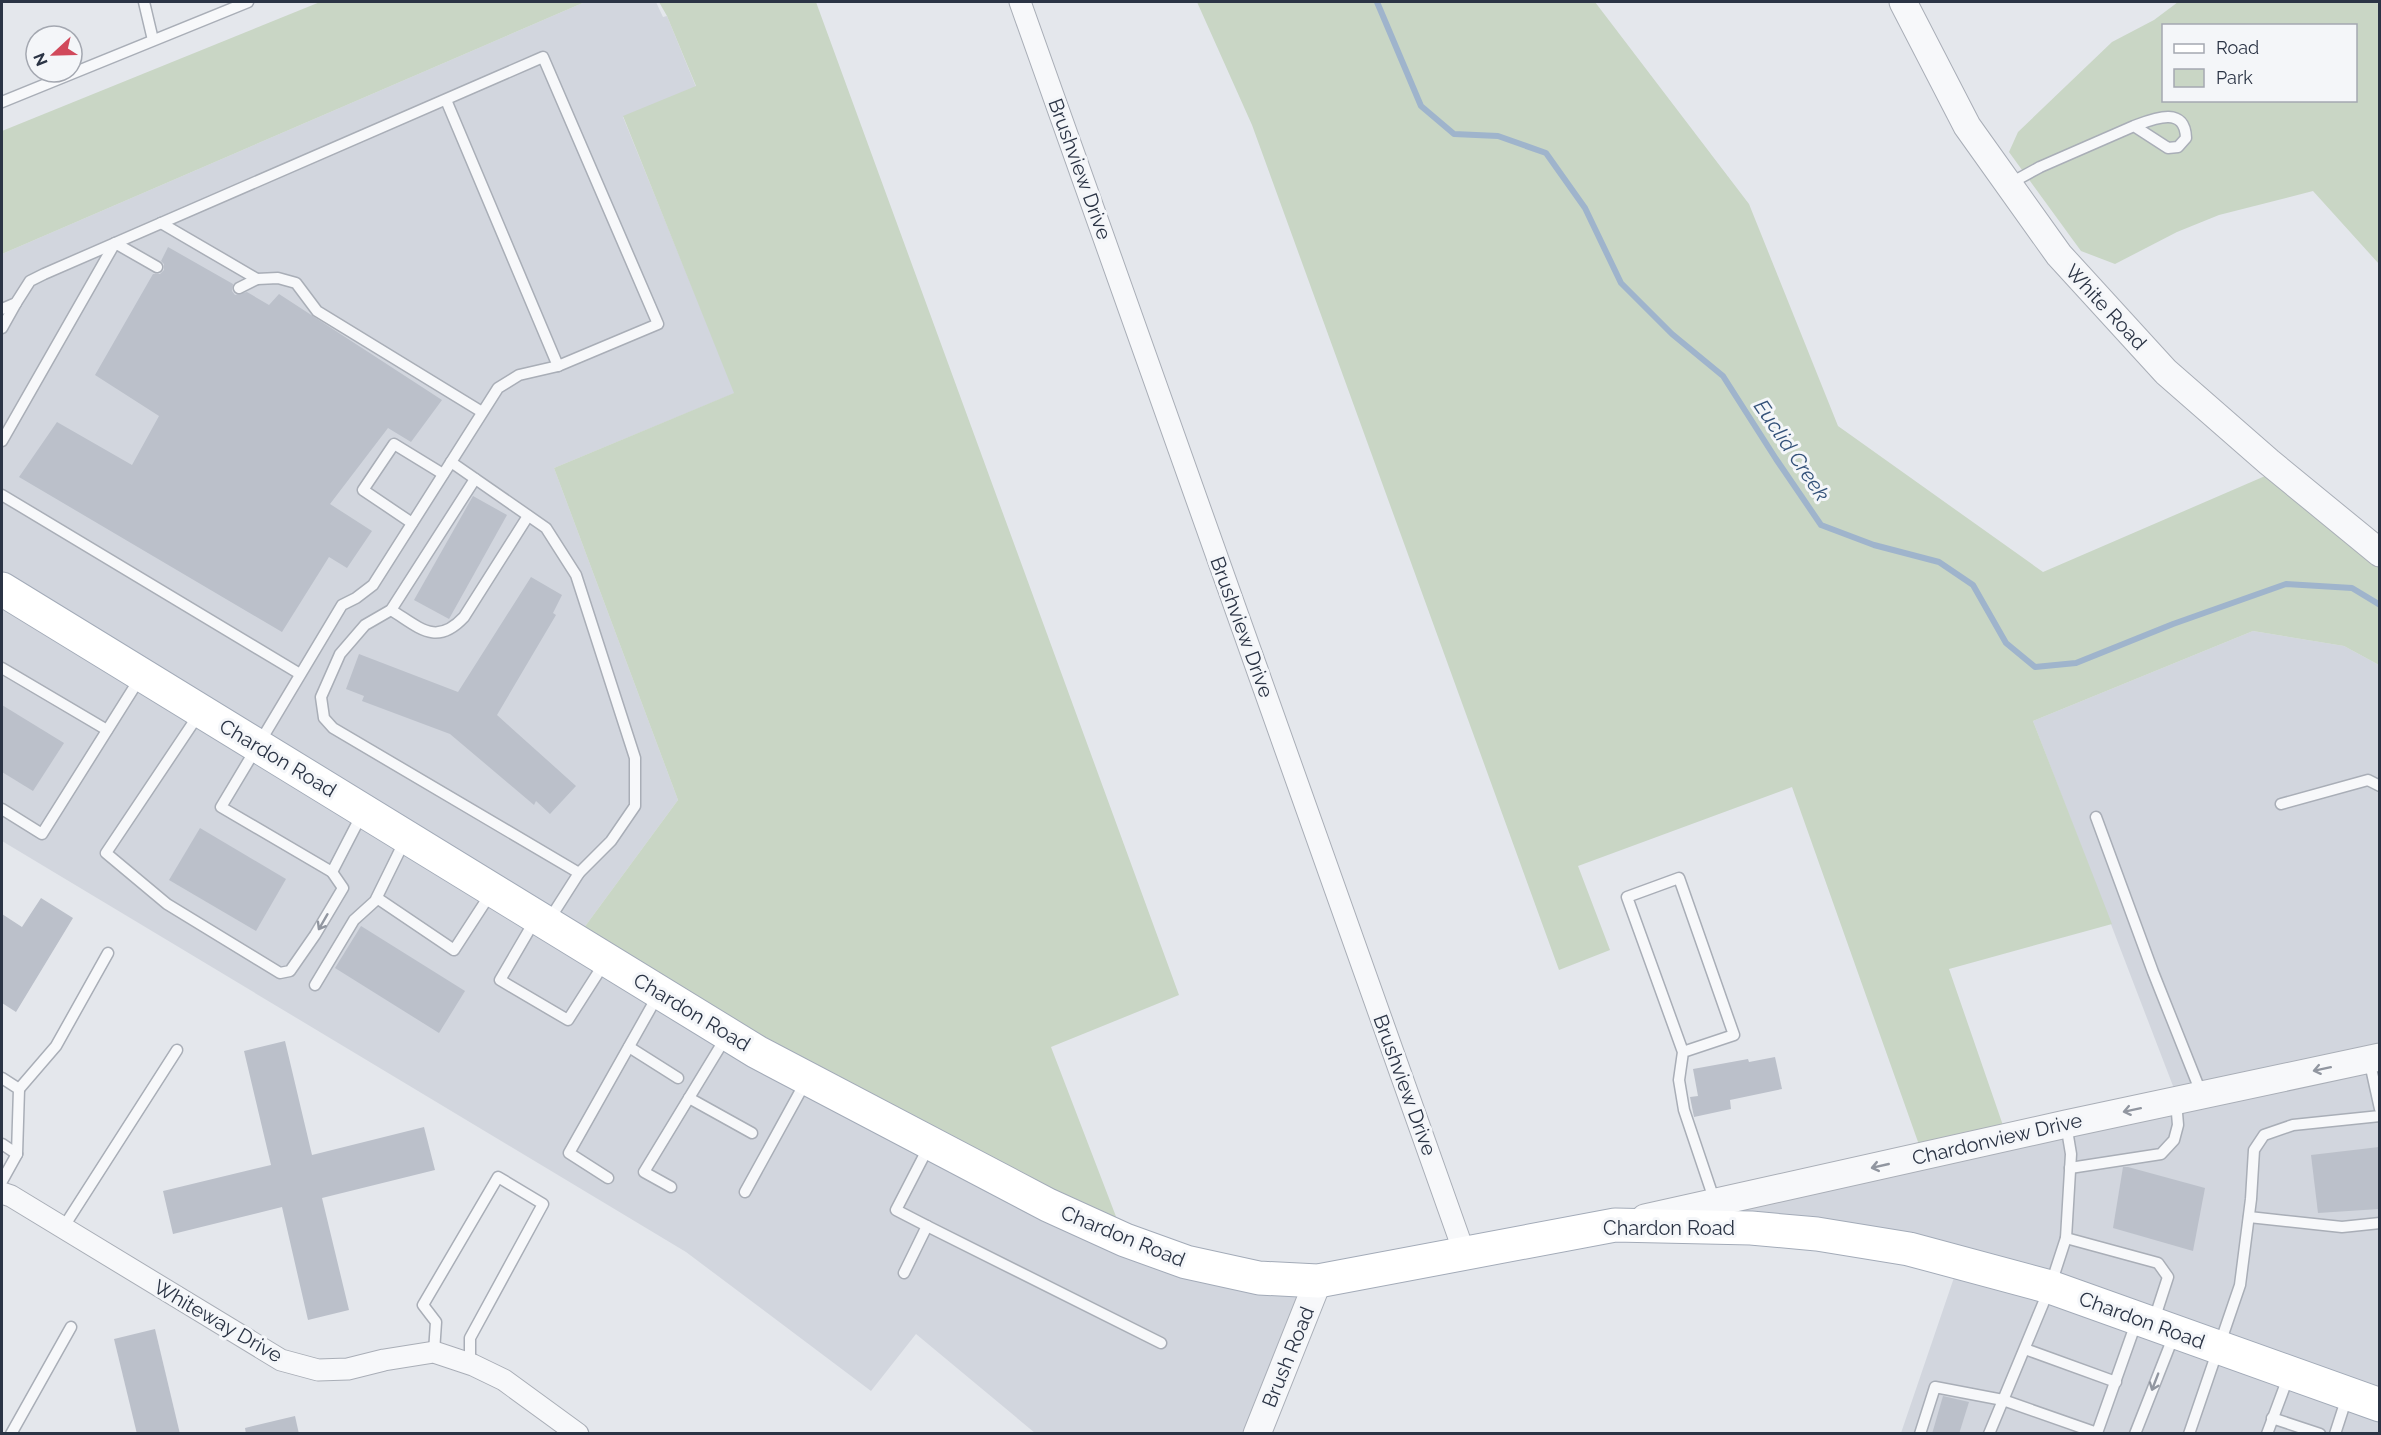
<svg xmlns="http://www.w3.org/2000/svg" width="2381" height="1435" font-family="Raleway,sans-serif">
  <rect width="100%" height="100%" fill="#e4e7ec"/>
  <g fill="#d2d6de">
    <polygon points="585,2 656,2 663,17 667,16 696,87 623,117 735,393 554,468 678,800 575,940 1125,1240 1318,1281 1257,1433 1035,1433 916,1334 871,1391 686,1252 2,841 2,254"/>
    <polygon points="2253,631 2344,646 2379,665 2379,1433 1901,1433 1959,1263 1615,1225 2178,1099 2033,721"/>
  </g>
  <g fill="#c9d6c5" fill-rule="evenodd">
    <polygon points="320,2 585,2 2,254 2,131"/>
    <polygon points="659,2 816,2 1179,995 1051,1047 1125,1240 575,940 678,800 554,468 734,393 623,116 696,86 667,16"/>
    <polygon points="1197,2 1595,2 1749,204 1838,426 2043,572 2279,470 2379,553 2379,665 2344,646 2253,631 2033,721 2112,924 1949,969 2007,1137 1923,1156 1792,787 1578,866 1610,950 1559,970 1252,125"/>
    <path d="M2178 2H2377L2380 8 2379 264 2313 191 2219 215 2177 232 2115 264 2081 251 2009 152 2018 132 2112 42 2154 20ZM2164 26H2356V100H2164Z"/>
  </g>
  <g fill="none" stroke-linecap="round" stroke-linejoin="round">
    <polyline stroke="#9fb4cc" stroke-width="6" points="1377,2 1421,106 1454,134 1498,136 1546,153 1585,208 1621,283 1672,334 1723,376 1776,459 1821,525 1874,545 1939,562 1973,585 2006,643 2035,667 2076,663 2173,624 2286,584 2352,588 2380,605"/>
  </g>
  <g fill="#bbc0ca">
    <polygon points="168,247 233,284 232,291 235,295 247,292 269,305 279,294 442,400 411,442 388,428 330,504 372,531 347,568 329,557 282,632 19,477 57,422 132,465 159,416 95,375 153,274 160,274 164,270 164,264 161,261"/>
    <polygon points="473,496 507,515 449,619 414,600"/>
    <polygon points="531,577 562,595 553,613 556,615 497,715 576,786 550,814 536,801 534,805 450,734 362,701 364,696 346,689 359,654 458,692"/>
    <polygon points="2,705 64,743 33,791 2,772"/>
    <polygon points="200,828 286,879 256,931 169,880"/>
    <polygon points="41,898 73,918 16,1012 2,1003 2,914 22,927"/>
    <polygon points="361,926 465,991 439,1033 335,968"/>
    <polygon points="285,1041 312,1155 424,1127 435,1170 322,1198 349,1310 308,1320 282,1207 173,1234 163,1191 271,1165 244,1051"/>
    <polygon points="1775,1057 1782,1089 1730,1100 1731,1109 1694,1117 1690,1097 1698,1096 1693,1069 1748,1059 1749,1062"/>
    <polygon points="2379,1147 2379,1209 2318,1213 2311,1155"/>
    <polygon points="2123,1167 2128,1167 2205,1188 2193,1251 2113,1228"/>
    <polygon points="155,1329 180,1434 137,1434 114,1339"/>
    <polygon points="1943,1396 1969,1402 1959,1434 1932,1434"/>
    <polygon points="295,1416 299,1434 246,1434 245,1428"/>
  </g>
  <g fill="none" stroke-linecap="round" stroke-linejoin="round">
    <g stroke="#a9aeb7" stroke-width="13">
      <g id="service">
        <polyline points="144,2 153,40"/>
        <polyline points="2,102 248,2"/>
        <path d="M2009 184 2040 167 2134 126 2168 148 2178 147 2186 138C2185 105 2153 119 2134 126"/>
        <polyline points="161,223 257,279 278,278 296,283 317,311 482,412"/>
        <polyline points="239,288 257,279"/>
        <polyline points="2,309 16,303 30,281 44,274 543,57 658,324 558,366 446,100"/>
        <polyline points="2,328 16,303"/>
        <polyline points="2,441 115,243 157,267"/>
        <polyline points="451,462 546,528 576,575 635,758 635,806 611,841 579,873 549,920"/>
        <polyline points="475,479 391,610 365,625 340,654 321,697 324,718 333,728 579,873"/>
        <polyline points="2,495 300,674"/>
        <polyline points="412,523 363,490 394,444 443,474"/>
        <path d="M391 610C419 627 436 647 464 617L528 516"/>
        <polyline points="2,668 107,730"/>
        <polyline points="199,714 106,853 167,904 280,973 290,971 315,935 343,888 332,872 221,807 342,605 356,598 373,585 498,388 519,375 558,366"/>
        <polyline points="2281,804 2368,780 2380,786"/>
        <polyline points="2,809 42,834 140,678"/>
        <polyline points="2096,817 2153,972 2202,1095"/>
        <polyline points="332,872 362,814"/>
        <polyline points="377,898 454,950 491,893"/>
        <polyline points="535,920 500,980 568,1020 605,962"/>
        <polyline points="315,985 354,920 375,901 405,840"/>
        <polyline points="629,1047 678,1078"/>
        <polyline points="1683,1052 1627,897 1679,878 1734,1035 1683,1052 1679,1080 1684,1110 1715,1202"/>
        <polyline points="2369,1059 2380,1109"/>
        <polyline points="2,1078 19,1089 17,1154 2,1181"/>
        <polyline points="19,1089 56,1046 108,953"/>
        <polyline points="689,1098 752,1133"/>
        <polyline points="2,1144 17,1154"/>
        <polyline points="2070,1168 2161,1154 2174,1140 2178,1125 2176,1101"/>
        <polyline points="608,1178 569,1153 658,995"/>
        <polyline points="671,1187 644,1172 726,1037"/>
        <polyline points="745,1192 806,1081"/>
        <polyline points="2249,1217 2342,1227 2380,1223"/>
        <polyline points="927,1226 1161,1343"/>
        <polyline points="63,1228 177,1050"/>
        <polyline points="2066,1238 2071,1154 2066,1124"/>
        <polyline points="904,1273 927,1226 896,1210 929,1146"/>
        <polyline points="2025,1349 2116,1382"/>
        <polyline points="434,1352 436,1322 423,1305 498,1177 543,1204 470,1338 470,1364"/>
        <polyline points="2272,1418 2320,1434"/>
        <polyline points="11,1434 71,1327"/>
        <polyline points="1920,1434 1935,1387 2003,1400 2097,1433 2136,1323"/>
        <polyline points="1989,1434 2050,1287 2066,1238 2158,1263 2168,1277 2154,1320"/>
        <polyline points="2135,1434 2174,1335"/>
        <polyline points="2189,1434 2240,1285 2251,1199 2254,1150 2264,1135 2293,1125 2380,1116"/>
        <polyline points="2267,1434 2289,1375"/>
        <polyline points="2335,1434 2347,1397"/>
      </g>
    </g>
    <g stroke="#a9aeb7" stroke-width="23">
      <g id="minor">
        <polyline points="1020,2 1464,1252"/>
        <polyline points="2,1193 11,1196 281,1360 318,1370 348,1369 384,1360 434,1352 473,1365 504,1380 578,1434"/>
      </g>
    </g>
    <g stroke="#a9aeb7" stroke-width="29">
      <g id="tertiary">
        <polyline points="1903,2 1967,126 2059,255 2166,372 2269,462 2380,553"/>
        <polyline points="1645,1218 2066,1124 2380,1057"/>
        <polyline points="1257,1434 1318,1281"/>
      </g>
    </g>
    <g stroke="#a3abb8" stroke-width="35">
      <polyline id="primary" points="2,589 757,1052 1048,1205 1125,1240 1186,1262 1259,1278 1318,1281 1615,1225 1751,1228 1817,1234 1909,1249 2050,1287 2380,1405"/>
    </g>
    <use href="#service" stroke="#f7f8fa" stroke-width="10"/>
    <use href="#minor" stroke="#f7f8fa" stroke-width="21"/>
    <use href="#tertiary" stroke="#f7f8fa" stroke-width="27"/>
    <use href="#primary" stroke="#fff" stroke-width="33"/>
  </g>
  <defs><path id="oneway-shaft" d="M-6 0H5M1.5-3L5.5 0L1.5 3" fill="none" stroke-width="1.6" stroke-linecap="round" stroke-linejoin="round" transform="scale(1.5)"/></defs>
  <g stroke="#9196a0">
    <use href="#oneway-shaft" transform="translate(323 922) rotate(120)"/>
    <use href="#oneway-shaft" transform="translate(2322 1069) rotate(168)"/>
    <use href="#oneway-shaft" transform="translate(2132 1110) rotate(168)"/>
    <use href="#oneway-shaft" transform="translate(1880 1166) rotate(167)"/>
    <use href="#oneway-shaft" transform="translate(2155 1382) rotate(111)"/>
  </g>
  <g text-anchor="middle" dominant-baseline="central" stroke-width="6" stroke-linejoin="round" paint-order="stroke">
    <g font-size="20" fill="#2b3445" stroke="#f4f6f9">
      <text transform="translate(1080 169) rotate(70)">Brushview Drive</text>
      <text transform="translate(2106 307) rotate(47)">White Road</text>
      <text transform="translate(1242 627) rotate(70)">Brushview Drive</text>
      <text transform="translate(278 758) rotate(31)">Chardon Road</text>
      <text transform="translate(692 1012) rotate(31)">Chardon Road</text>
      <text transform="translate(1405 1085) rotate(70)">Brushview Drive</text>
      <text transform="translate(1997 1139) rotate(-13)">Chardonview Drive</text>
      <text x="1669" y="1228">Chardon Road</text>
      <text transform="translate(1123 1236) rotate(22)">Chardon Road</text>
      <text transform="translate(2142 1320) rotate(20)">Chardon Road</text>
      <text transform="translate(218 1321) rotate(30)">Whiteway Drive</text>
      <text transform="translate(1288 1357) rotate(-68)">Brush Road</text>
    </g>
    <g font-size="21" font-style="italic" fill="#34527a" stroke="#f4f6f9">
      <text transform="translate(1792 450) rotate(56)">Euclid Creek</text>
    </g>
  </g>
  <rect width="2381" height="1435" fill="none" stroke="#2b3445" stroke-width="6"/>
  <rect x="2162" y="24" width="195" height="78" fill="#f4f6f9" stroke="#a4a8b1" stroke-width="1.5"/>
  <rect x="2174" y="44" width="30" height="9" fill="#ffffff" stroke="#a4a8b1" stroke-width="1.5"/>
  <text x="2216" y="54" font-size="18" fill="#2b3445">Road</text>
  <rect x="2174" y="69" width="30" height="18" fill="#c9d6c5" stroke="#a4a8b1" stroke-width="1.5"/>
  <text x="2216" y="84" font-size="18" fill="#2b3445">Park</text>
  <g transform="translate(54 54) rotate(248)"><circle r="28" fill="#f4f6f9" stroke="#a4a8b1" stroke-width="1.5"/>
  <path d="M0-4.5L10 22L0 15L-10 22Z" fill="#d1495b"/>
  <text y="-9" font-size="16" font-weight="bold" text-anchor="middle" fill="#2b3445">N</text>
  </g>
</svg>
